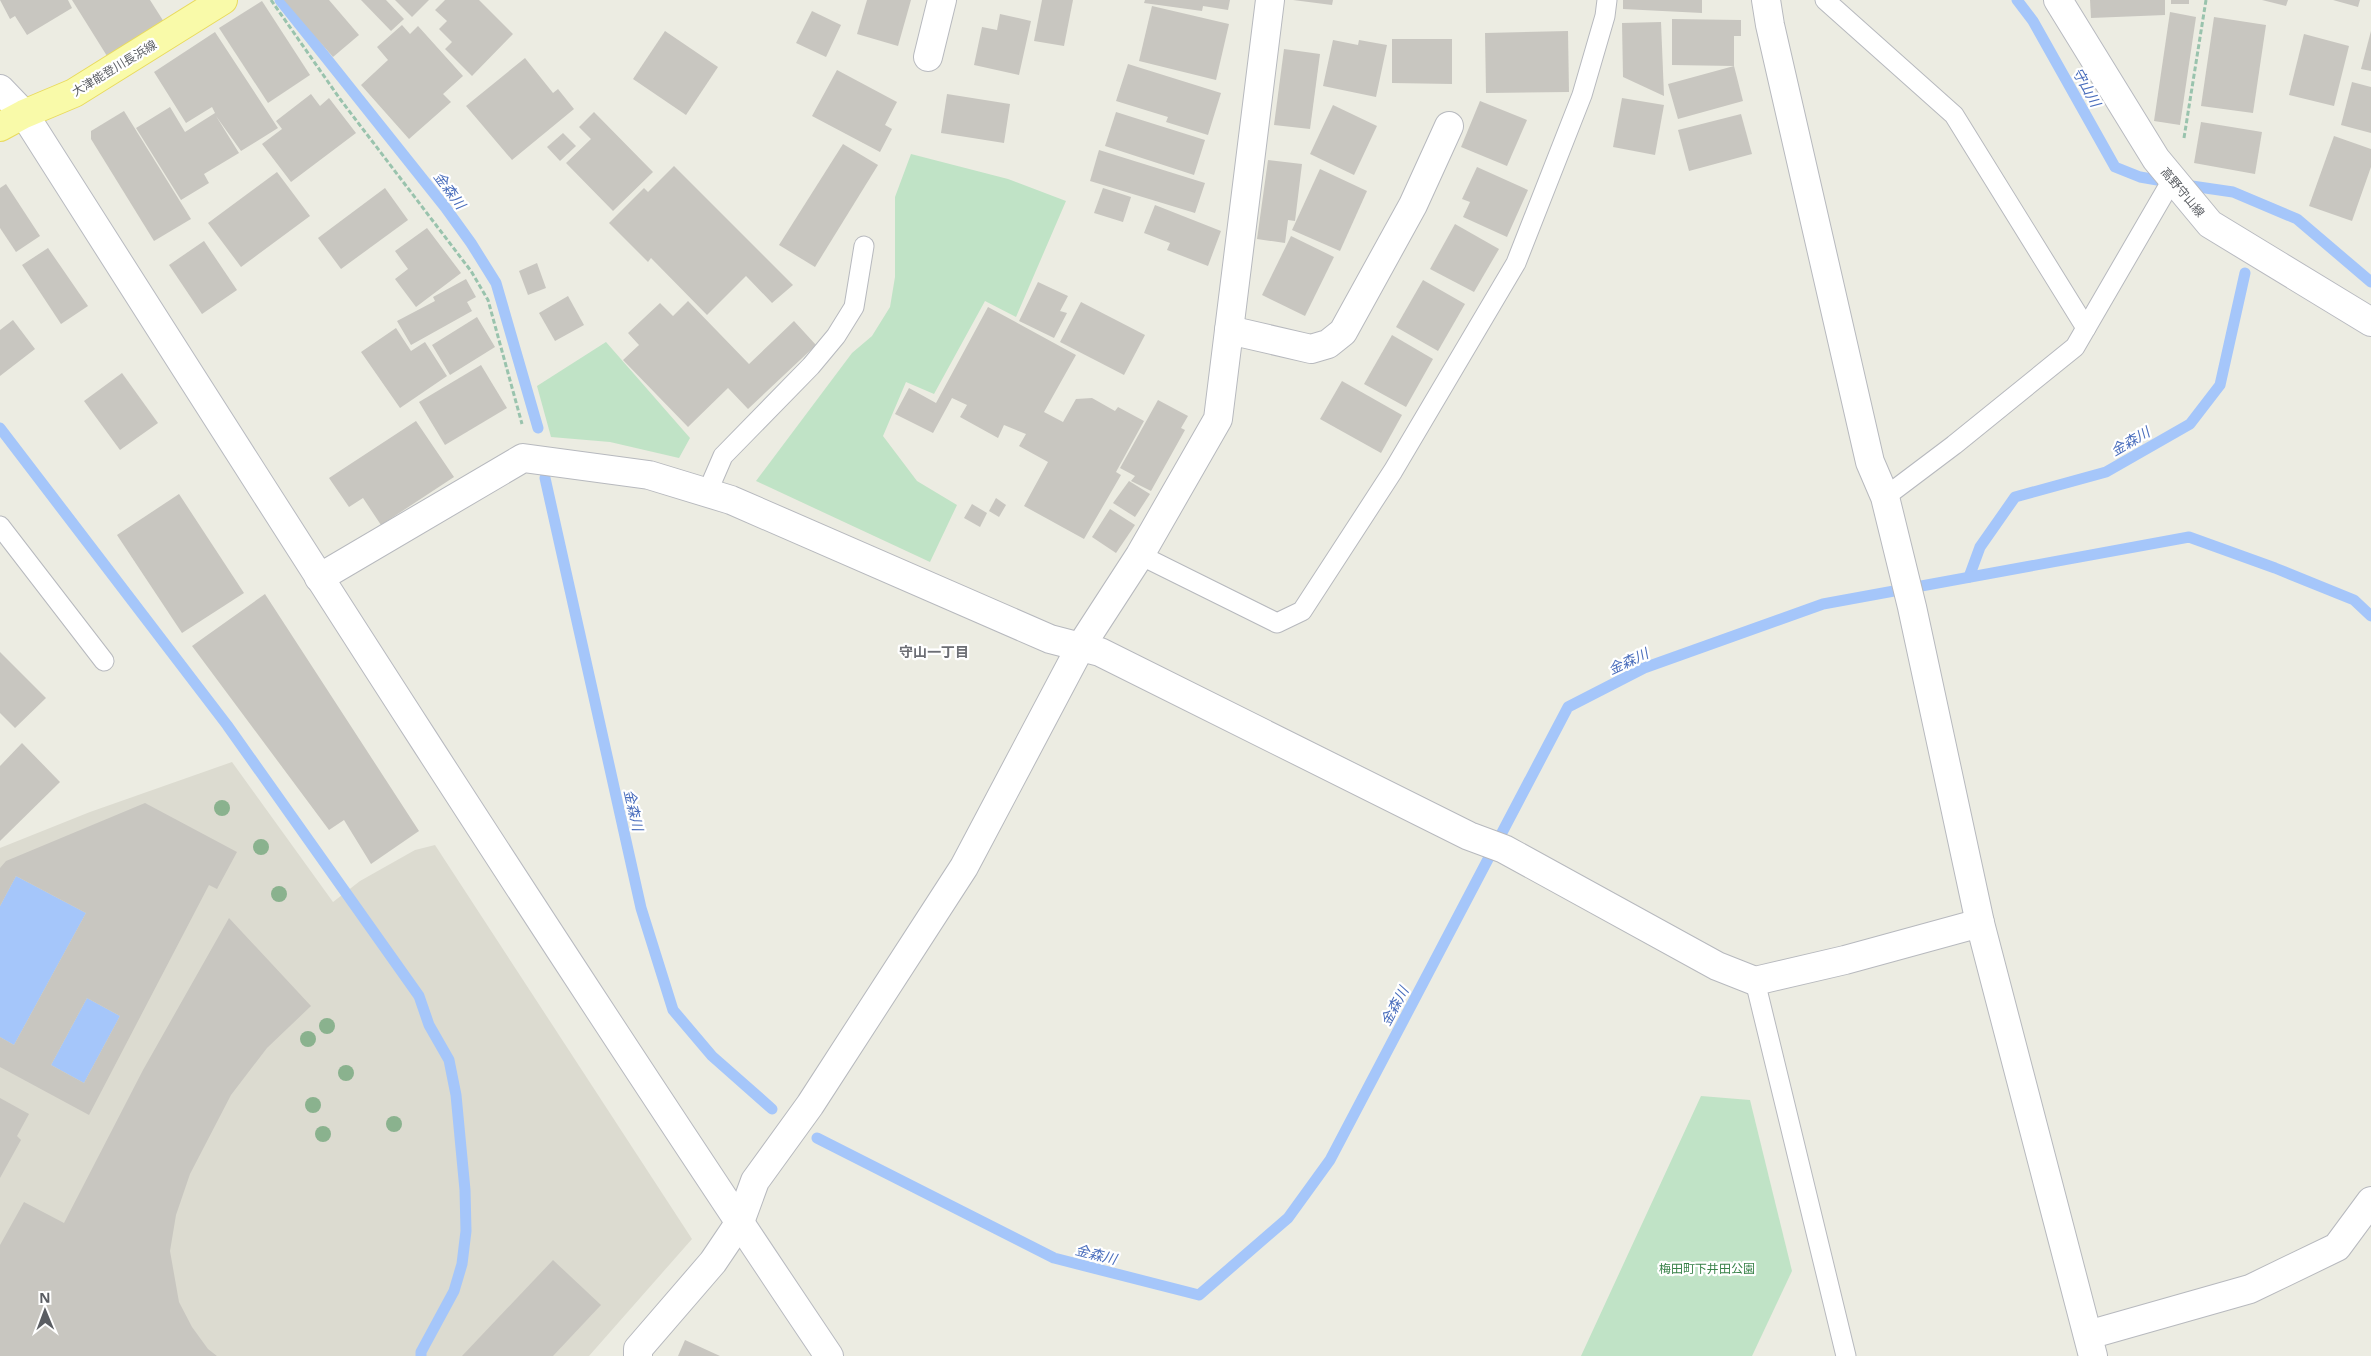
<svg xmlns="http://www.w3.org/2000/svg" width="2371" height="1356" font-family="'Open Sans','Noto Sans JP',sans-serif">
  <rect width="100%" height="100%" fill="#ecece2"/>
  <polygon fill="#dcdbd0" points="232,762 333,902 360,881 415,850 435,845 692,1239 589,1356 0,1356 0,848 90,812"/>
  <g fill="#c0e3c6">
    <polygon points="911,154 1008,179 1066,201 1016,317 985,301 934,394 906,382 883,436 917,481 957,505 930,562 756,481 852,353 872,336 890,307 895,277 895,197"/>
    <polygon points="606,342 690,438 679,458 610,442 551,437 537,386"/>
    <polygon points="1701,1096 1750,1100 1792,1271 1752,1356 1581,1356"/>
  </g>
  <g fill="#a5c6fa">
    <polygon points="16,876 86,913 14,1045 0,1037 0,906"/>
    <polygon points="87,998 120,1016 84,1083 51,1065"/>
  </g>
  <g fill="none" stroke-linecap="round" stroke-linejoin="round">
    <g stroke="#a5c6fa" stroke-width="11">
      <polyline points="280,0 445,207 471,243 496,283 538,428"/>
      <polyline points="2017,0 2033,21 2115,167 2140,177 2169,182"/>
      <polyline points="2185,185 2233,192 2297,219 2371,282"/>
      <polyline points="0,428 227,725 419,996 429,1025 449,1060 456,1095 465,1190 466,1231 462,1264 454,1291 421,1352 421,1356"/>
      <polyline points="545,478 641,908 673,1010 712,1056 772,1109"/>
      <polyline points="1969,577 1980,547 2015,497 2106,472 2190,424 2220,385 2245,273"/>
      <polyline points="817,1138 1054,1258 1199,1295 1288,1218 1330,1160 1568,707 1644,668 1823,604 2189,537 2275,568 2354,600 2371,616"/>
    </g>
  </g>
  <g fill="#c8c6c0" fill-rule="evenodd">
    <polygon points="0,0 68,0 72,8 27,35 15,16 10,19"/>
    <polygon points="72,0 150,0 164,22 107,56"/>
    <polygon points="284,0 329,0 359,35 333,57"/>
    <polygon points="361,0 386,0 404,19 391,31"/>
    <polygon points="395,0 429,0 412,17"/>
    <polygon points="445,0 479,0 513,34 472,76 445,49 452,42 439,29 447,21 435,10"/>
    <polygon points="867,0 911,0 898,46 857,34"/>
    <polygon points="1042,0 1073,0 1064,46 1034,41"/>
    <polygon points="1145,0 1230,0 1228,10 1203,6 1202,11 1144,3"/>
    <polygon points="1293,0 1333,0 1332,5"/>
    <polygon points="1623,0 1702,0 1702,13 1623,9"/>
    <polygon points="2090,0 2165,0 2165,15 2091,18"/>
    <rect x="2171" y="0" width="18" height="4"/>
    <polygon points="2262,0 2288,0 2286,6"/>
    <polygon points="2333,0 2360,0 2358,7"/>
    <polygon points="262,1 310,75 268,103 219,28"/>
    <polygon points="1152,6 1229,24 1216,80 1139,61"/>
    <polygon points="812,11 841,25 826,57 796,43"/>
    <polygon points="2170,12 2196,17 2180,125 2154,121"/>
    <polygon points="1000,14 1031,21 1019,75 974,65 982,27 997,30"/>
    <polygon points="2214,17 2266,25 2253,113 2201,106"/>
    <polygon points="1672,19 1741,20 1741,36 1734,36 1734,66 1743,101 1678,119 1668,84 1734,66 1672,65"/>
    <polygon points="1661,22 1664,96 1623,77 1622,23"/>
    <polygon points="402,25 410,34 418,26 463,76 443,94 451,102 409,139 361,85 388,60 377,47"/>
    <polygon points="665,31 718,67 686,115 633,79"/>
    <polygon points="1568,31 1569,92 1486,93 1485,33"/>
    <polygon points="2371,31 2371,71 2361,69"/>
    <polygon points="215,32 278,128 241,151 216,116 239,153 204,174 209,183 181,200 136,128 170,107 185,132 215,113 212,107 186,123 154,72"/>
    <polygon points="2304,34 2349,46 2334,106 2289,95"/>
    <polygon points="1392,39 1452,39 1452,84 1392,83"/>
    <polygon points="1333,40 1358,45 1359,40 1387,45 1376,97 1323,86"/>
    <polygon points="1284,49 1320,54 1310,129 1274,125"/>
    <polygon points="525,58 553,93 558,89 574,109 512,160 466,106"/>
    <polygon points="1128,64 1221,93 1208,135 1166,122 1168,117 1116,101"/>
    <polygon points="837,70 897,102 885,125 892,129 880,152 812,116"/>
    <polygon points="2352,82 2371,87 2371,133 2341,125"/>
    <polygon points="311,94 320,106 329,98 356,133 291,182 262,144 282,129 276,121"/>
    <polygon points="947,94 1010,104 1004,143 941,133"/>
    <polygon points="1622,98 1664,105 1655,155 1613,147"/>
    <polygon points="1480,101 1527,120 1507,166 1461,147"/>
    <polygon points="1333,105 1377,126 1354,175 1310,154"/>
    <polygon points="124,111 191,219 154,241 91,139 91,131"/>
    <polygon points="594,112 653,172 613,211 566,163 591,139 579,127"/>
    <polygon points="1116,112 1205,140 1194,175 1105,146"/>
    <polygon points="1741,114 1752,154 1689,171 1678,130"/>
    <polygon points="2201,122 2262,132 2255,174 2194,163"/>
    <polygon points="563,133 576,146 560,161 547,147"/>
    <polygon points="2334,136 2371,149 2371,167 2352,221 2309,206"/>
    <polygon points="843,144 878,165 815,267 779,245"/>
    <polygon points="1099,150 1205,183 1195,213 1090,181"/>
    <polygon points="1268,160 1302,164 1295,221 1288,220 1285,243 1257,239"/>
    <polygon points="674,166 793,285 772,303 746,276 707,315 651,258 648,262 609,223 644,188 648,192"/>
    <polygon points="1477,167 1528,190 1507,237 1463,217 1470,202 1462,199"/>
    <polygon points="1320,169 1367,191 1340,251 1292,230"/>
    <polygon points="277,172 310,216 241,267 208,223"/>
    <polygon points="6,184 40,236 16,252 0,228 0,188"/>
    <polygon points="385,188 408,220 341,269 318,238"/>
    <polygon points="1103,188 1131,197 1123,222 1094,213"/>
    <polygon points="1155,205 1221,231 1208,266 1167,250 1170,243 1144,233"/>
    <polygon points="1455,224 1499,249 1474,292 1430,269"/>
    <polygon points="427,228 461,273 416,307 395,279 408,269 395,251"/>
    <polygon points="1291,236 1334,257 1305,316 1262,295"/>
    <polygon points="204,241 237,290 202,314 169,265"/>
    <polygon points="48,248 88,306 61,324 22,265"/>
    <polygon points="537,263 546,288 528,295 519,271"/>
    <polygon points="466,279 476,297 467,302 472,311 411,345 397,321 435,301 433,297"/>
    <polygon points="1423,280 1465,304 1438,351 1396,327"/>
    <polygon points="1038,282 1068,296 1060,311 1067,313 1054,338 1019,321"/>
    <polygon points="568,296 584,325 555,341 539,313"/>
    <polygon points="688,301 749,364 794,321 816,345 748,409 728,388 688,427 623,360 639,345 628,333 660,303 673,316"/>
    <polygon points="1081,302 1145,335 1124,375 1060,342"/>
    <polygon points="988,307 1076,355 1044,412 1063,422 1076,399 1092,398 1115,411 1118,407 1144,421 1116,472 1121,475 1084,539 1024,506 1048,462 1019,446 1026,434 1004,425 998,438 960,417 967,405 952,398 933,433 895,414 909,388 936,403"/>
    <polygon points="477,317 495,347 450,375 432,345"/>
    <polygon points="13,320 35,349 0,376 0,330"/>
    <polygon points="396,328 411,351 425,342 447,376 400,408 361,352"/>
    <polygon points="1392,335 1433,359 1406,407 1364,384"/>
    <polygon points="481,365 507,408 445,445 419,402"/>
    <polygon points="122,373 158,423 120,450 84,401"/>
    <polygon points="1342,381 1402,415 1381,453 1320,419"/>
    <polygon points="1158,400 1188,416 1181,428 1185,430 1151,491 1131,481 1135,476 1120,468"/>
    <polygon points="416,421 454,477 381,525 363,498 349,507 329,478"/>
    <polygon points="1129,481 1150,494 1135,517 1113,503"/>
    <polygon points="179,494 244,593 182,633 117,535"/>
    <polygon points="996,498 1006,505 999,517 989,511"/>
    <polygon points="972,504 987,513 980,527 964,518"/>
    <polygon points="1110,509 1135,525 1116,553 1092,537"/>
    <polygon points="265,594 419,831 371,864 344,820 329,830 192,646"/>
    <polygon points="0,652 46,698 15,728 0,713"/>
    <polygon points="22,743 60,782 0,841 0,766"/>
    <path d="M145 803 237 852 217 889 209 885 89 1115 0 1067V1037L14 1045 86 913 16 876 0 906V868L6 861ZM87 998 120 1016 84 1083 51 1065Z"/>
    <polygon points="229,918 311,1006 267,1048 231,1095 190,1174 176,1215 170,1251 179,1302 192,1327 208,1349 217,1356 0,1356 0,1245 24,1202 64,1223 143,1070"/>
    <polygon points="0,1098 29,1114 17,1136 21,1140 0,1178"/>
    <polygon points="553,1260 601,1305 553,1356 462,1356"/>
    <polygon points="685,1340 720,1356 678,1356"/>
  </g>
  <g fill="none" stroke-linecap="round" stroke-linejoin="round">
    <g stroke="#b7b9be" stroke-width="21">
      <g id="lane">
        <polyline points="1825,0 1954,115 2086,328"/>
        <polyline points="707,493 723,456 811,366 836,336 854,307 864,246"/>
        <polyline points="1885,497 1954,445 2075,347 2172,180"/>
        <polyline points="0,526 104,661"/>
        <polyline points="1140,555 1277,623 1302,611 1393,471 1516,263 1582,95 1605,16 1607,0"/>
        <polyline points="1755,981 1846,1356"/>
      </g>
    </g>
    <g stroke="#b7b9be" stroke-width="30">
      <g id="street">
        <polyline points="1766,0 1770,25 1870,462 1885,497 1912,607 1980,923 2093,1356"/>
        <polyline points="928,57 942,0"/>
        <polyline points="1229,330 1311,349 1328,344 1343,332 1413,205 1449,126"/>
        <polyline points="319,578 523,458 649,475 731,500 1050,639 1100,652 1469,836 1504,849 1717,966 1755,981 1845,960 1980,923"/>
        <polyline points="2088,1335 2250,1289 2337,1247 2371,1201"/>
        <polyline points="638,1356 638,1349 713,1262 740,1222 755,1181 810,1105 964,867 1081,646 1140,555 1218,419 1270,0"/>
      </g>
    </g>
    <g stroke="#b8bac0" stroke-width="30">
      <g id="secondary">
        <polyline points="2058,0 2156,159 2210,224 2371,322"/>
        <path d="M0 89 24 114C289 531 554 947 829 1356"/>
      </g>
    </g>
    <g stroke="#e9db5e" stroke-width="30">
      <polyline id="primary" points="0,127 24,114 74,93 223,0"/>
    </g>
    <g stroke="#99c3ad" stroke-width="3" stroke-dasharray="5 2.5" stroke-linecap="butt">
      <polyline points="271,0 340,99 471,271 488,300 522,424"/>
      <polyline points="2184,138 2206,0"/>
    </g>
    <use href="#lane" stroke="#fff" stroke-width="19"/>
    <use href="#street" stroke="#fff" stroke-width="28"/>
    <use href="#secondary" stroke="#fff" stroke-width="28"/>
    <use href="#primary" stroke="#f9faa9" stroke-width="28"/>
  </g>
  <g fill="#8ab28e">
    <circle cx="222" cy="808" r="8"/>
    <circle cx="261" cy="847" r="8"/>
    <circle cx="279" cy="894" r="8"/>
    <circle cx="327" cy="1026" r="8"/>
    <circle cx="308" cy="1039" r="8"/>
    <circle cx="346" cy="1073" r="8"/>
    <circle cx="313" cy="1105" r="8"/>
    <circle cx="394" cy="1124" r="8"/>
    <circle cx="323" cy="1134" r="8"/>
  </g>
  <g text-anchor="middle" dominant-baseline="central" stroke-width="4.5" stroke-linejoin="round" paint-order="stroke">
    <g font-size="12" fill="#5a5d62" stroke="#fff">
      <text transform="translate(114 68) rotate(-31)">大津能登川長浜線</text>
      <text transform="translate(2183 192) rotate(50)">高野守山線</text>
    </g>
    <g font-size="12" fill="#398249" stroke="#fff">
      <text x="1707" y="1268">梅田町下井田公園</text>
    </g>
    <g font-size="14" font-style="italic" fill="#496dbc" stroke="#fff">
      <text transform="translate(2087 87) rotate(61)">守山川</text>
      <text transform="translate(450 190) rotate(53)">金森川</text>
      <text transform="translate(2130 441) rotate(-30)">金森川</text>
      <text transform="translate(1628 661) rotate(-25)">金森川</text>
      <text transform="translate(634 810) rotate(77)">金森川</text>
      <text transform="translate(1394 1006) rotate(-62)">金森川</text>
      <text transform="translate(1096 1254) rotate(14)">金森川</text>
    </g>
    <g font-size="14" font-weight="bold" fill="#6c6e74" stroke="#fff">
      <text x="934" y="651">守山一丁目</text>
    </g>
  </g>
  <g transform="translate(45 1311) rotate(359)" stroke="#ffffff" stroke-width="4" paint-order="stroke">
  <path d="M0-4L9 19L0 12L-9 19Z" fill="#5a5d62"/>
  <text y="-8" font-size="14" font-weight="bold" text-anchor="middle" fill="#5a5d62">N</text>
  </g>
</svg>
